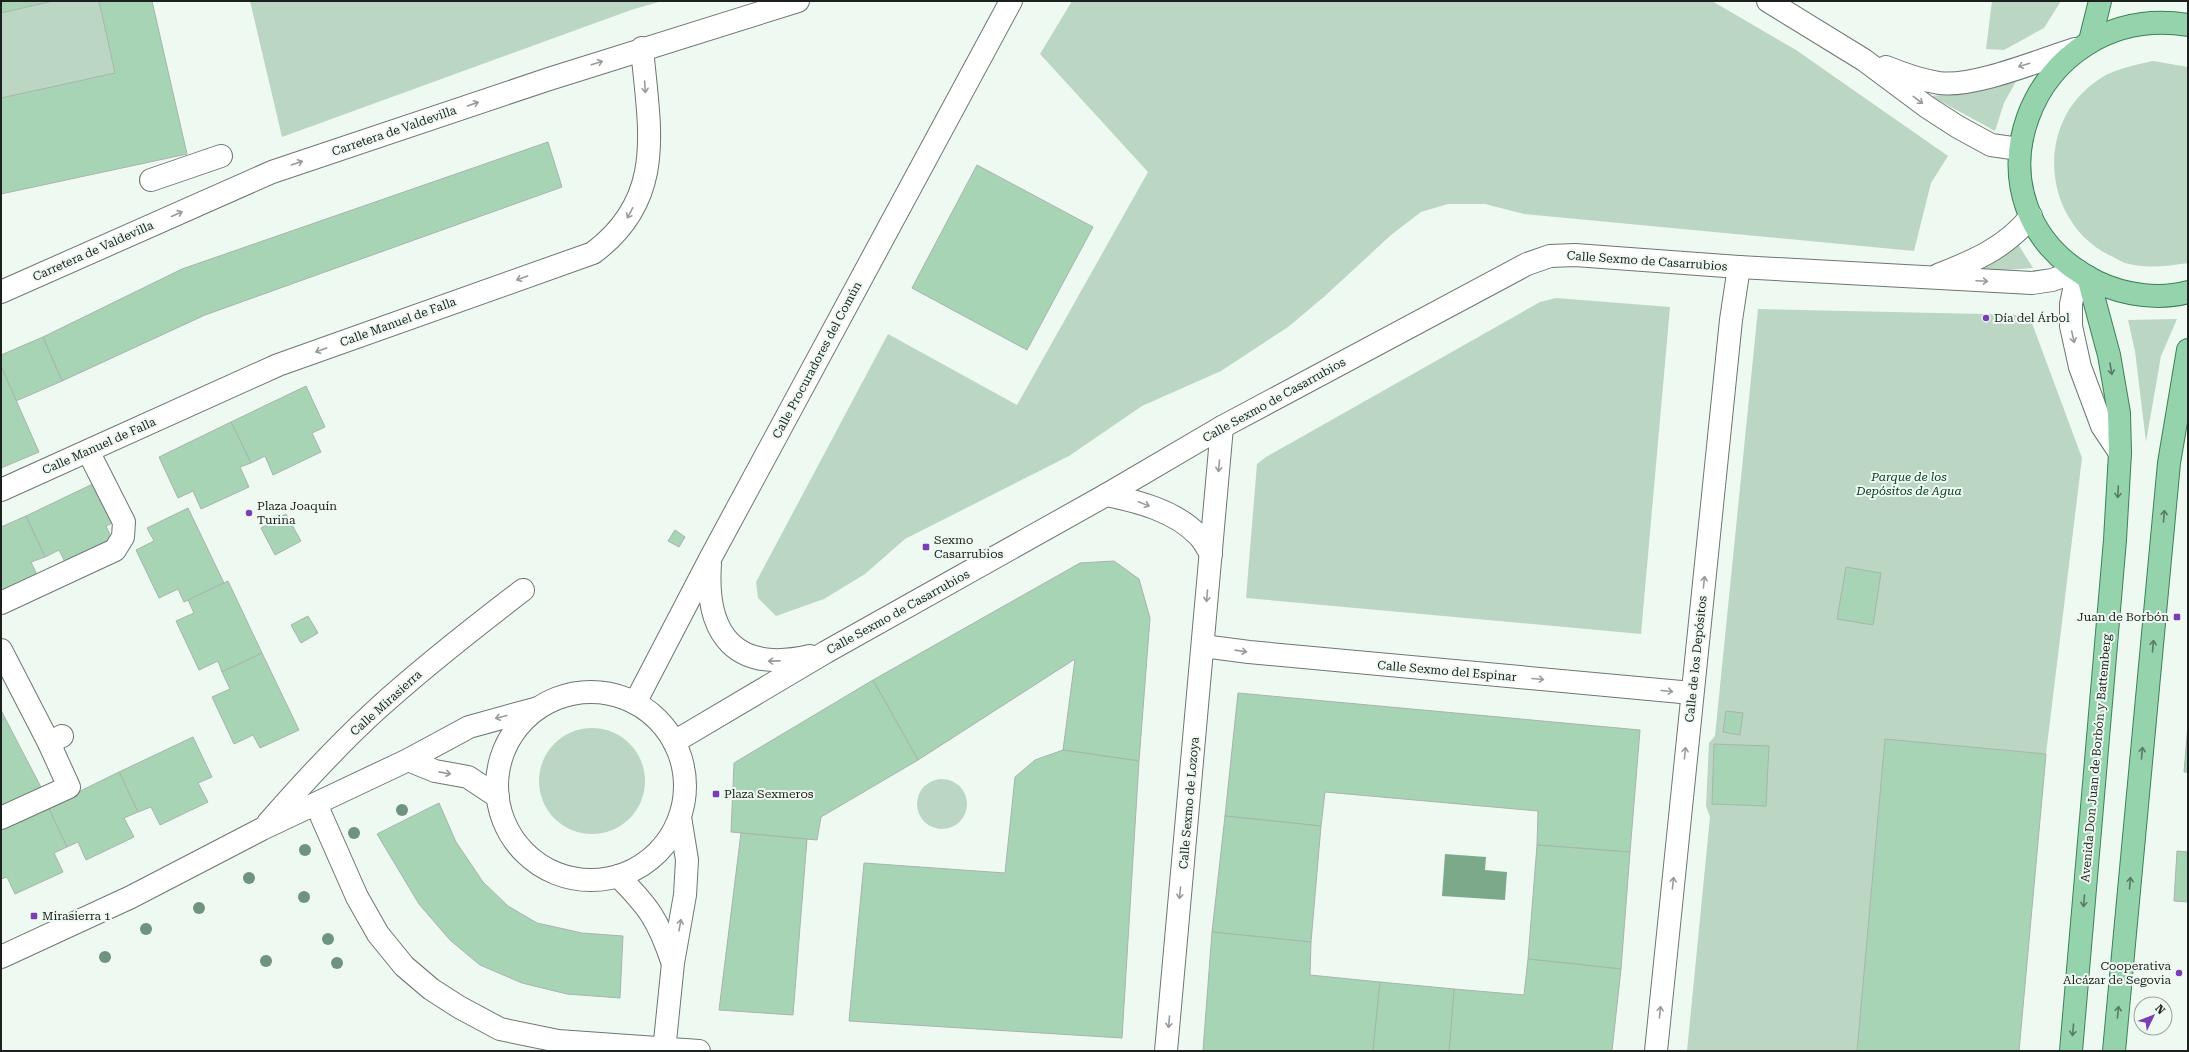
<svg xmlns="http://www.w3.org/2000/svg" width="2189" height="1052" font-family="'Roboto Serif',serif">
  <rect width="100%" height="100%" fill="#eef9f1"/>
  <g fill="#bbd7c3">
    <polygon points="53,1 99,1 115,73 1,98 1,13"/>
    <polygon points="250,1 662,1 631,10 282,137"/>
    <polygon points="1072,1 1712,1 1796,50 1948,156 1931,183 1914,251 1524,214 1485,204 1448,204 1421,212 1391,235 1325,296 1288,327 1221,371 1142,406 1069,456 905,539 865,574 824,599 776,616 758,598 756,582 888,334 1017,405 1148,172 1040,54"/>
    <polygon points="1992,1 2061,1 2044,28 2004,50 1986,49"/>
    <path d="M2153 61 2188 67V263C2167 266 2146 269 2125 263 2120 261 2114 257 2109 255 2044 222 2034 127 2094 83 2111 69 2132 66 2153 61Z"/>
    <polygon points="2020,74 2004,103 1995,131 1931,96 1975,91"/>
    <polygon points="2018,244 2033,268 1978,272"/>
    <polygon points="1556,298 1670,307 1641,634 1246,598 1257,464 1266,457 1540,302"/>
    <polygon points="1758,309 2029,315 2082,458 2046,754 1885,740 1857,1051 1687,1051 1710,817 1706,806 1709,743 1715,736"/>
    <polygon points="2177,319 2161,356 2146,442 2135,351 2128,320"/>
    <circle cx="592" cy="781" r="53"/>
    <circle cx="942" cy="804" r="25"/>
  </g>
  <polygon fill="#7ca98a" points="1445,854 1486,857 1485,870 1507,872 1505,900 1442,896"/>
  <g fill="#a6d4b4" stroke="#a9b4ac">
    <polygon points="1,1 53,1 1,13"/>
    <polygon points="99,1 152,1 187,154 1,194 1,98 115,73"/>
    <polygon points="548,142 562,187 205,315 62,381 43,337 182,269"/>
    <polygon points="977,165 1093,227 1027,350 912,288"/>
    <polygon points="43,337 62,381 16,401 1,366 1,355"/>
    <polygon points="1,366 39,452 1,468"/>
    <polygon points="306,386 325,427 312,433 321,452 273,475 265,456 251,463 231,422"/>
    <polygon points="231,422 251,463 240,467 249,487 201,509 193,491 178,498 159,457"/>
    <polygon points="101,480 119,520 106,526 115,545 68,568 59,550 45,557 26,516"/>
    <polygon points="188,508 224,583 184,602 178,589 159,598 136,550 154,541 147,528"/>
    <polygon points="286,514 301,541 275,555 261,528"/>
    <polygon points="26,516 45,557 31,562 40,581 1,599 1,527"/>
    <polygon points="675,530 685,537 679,547 668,541"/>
    <polygon points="1114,561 1139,579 1150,618 1139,761 1063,750 1075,659 918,760 873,680 1080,563"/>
    <polygon points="1846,567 1881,573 1873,625 1837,619"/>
    <polygon points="228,581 262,653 222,672 218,661 199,670 176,621 194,613 188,600"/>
    <polygon points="308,616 318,633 301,643 291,625"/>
    <polygon points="262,653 299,730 260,748 253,735 234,744 212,697 230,689 222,672"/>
    <polygon points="873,680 918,760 821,817 817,840 731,832 734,763"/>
    <polygon points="1238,693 1640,730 1630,852 1537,845 1538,811 1325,792 1321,826 1225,816"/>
    <polygon points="1,710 5,718 1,721"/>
    <polygon points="1726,711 1743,713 1740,735 1723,732"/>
    <polygon points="5,718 44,793 1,809 1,721"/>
    <polygon points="2188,725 2188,772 2184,772"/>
    <polygon points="193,737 212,777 198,783 208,802 160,825 151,807 138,812 119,772"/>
    <polygon points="1885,739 2046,754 2019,1051 1857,1051"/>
    <polygon points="1714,744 1769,746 1766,806 1712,804"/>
    <polygon points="1063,750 1139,761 1122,1038 849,1021 864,863 1005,873 1015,777 1035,760"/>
    <polygon points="119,772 138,812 124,818 134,837 86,860 78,842 67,847 48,807"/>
    <polygon points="439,803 456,842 483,882 508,906 537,923 582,933 623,936 620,998 567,994 522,983 480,965 450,940 419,904 377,834"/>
    <polygon points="48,807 67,847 54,853 63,872 15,894 7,877 1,879 1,828"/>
    <polygon points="1225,816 1321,826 1311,942 1212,932"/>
    <polygon points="741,833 807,839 793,1015 719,1010"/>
    <polygon points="1537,845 1630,852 1621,969 1528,959"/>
    <polygon points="2177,851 2188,852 2188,902 2174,901"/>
    <polygon points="1212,932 1311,942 1310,975 1380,982 1373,1051 1203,1051"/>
    <polygon points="1528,959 1621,969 1612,1051 1449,1051 1454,989 1524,995"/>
    <polygon points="1380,982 1454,989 1449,1051 1373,1051"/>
  </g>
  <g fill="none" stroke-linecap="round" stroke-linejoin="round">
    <g stroke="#6d7770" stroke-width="24">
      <g id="minor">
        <polyline points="1768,1 1864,60 1927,107 1958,127 1991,145 2019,149"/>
        <path d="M1886 67C1903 74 1920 80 1939 83 1973 88 2040 60 2075 49"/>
        <polyline points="151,180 221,156"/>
        <polyline points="2078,271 2071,304 2071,326 2080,367 2102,426 2120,453"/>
        <path d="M1938 275C1974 261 2007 247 2031 216"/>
        <polyline points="1,292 272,172 549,79 798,1"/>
        <path d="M1 490 278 365 593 253C667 198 649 128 642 48"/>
        <path d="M1106 495C1137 501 1176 511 1199 536 1204 541 1207 548 1211 554"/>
        <path d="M710 564C705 636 736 673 810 656"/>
        <polyline points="1,603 115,550 123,537 124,522 88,451"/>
        <polyline points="1203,646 1249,652 1692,693"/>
        <polyline points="1,650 49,743 62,736"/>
        <circle cx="591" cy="786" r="94"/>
        <polyline points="635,703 711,557 1011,1"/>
        <polyline points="674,742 826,652 1106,495 1222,427 1527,264 1550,256 1575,255 1739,267 2032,283 2052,280 2078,271"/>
        <polyline points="408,760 435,771 468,777 498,797"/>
        <polyline points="316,804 357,897 378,934 404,966 431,989 459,1007 500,1029 558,1041 699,1051"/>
        <polyline points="1,818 69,787 49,743"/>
        <path d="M268 823C302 784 337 746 375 711 422 668 472 629 523 590"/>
        <path d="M618 876C649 907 658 920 672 961"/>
        <polyline points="1,957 131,897 262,829 408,760 469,727 538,708"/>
        <polyline points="664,1051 673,963 685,895 687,860 680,817"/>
        <polyline points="1166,1051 1222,427"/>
        <polyline points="1656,1051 1731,320 1739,267"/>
      </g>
    </g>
    <g stroke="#3c8158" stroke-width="24">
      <g id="major">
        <path d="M2188 25C2030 0 1950 209 2097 282 2124 295 2159 300 2188 292"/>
        <polyline points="2091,37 2100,1"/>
        <polyline points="2071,1051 2115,540 2120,453 2119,413 2109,355 2088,277"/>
        <polyline points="2114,1051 2169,463 2188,350"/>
      </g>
    </g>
    <use href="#minor" stroke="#fff" stroke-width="22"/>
    <use href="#major" stroke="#95d3ad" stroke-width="22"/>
  </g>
  <g fill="#70937f">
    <circle cx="402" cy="810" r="6"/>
    <circle cx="354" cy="833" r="6"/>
    <circle cx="305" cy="850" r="6"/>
    <circle cx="249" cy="878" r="6"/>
    <circle cx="304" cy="897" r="6"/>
    <circle cx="199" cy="908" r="6"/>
    <circle cx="146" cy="929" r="6"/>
    <circle cx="328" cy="939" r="6"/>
    <circle cx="105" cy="957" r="6"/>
    <circle cx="266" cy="961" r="6"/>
    <circle cx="337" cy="963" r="6"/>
  </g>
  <defs><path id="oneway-shaft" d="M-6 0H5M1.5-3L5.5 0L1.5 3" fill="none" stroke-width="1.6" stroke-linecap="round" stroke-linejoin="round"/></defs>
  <g stroke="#999b9a">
    <use href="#oneway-shaft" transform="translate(597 63) rotate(-18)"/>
    <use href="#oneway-shaft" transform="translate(2024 65) rotate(163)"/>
    <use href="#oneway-shaft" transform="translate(645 87) rotate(86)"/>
    <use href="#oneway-shaft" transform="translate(1918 100) rotate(37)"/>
    <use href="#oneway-shaft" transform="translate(473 104) rotate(-19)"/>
    <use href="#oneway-shaft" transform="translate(297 163) rotate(-19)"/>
    <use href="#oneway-shaft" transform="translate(630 213) rotate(118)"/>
    <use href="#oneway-shaft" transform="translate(177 214) rotate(-24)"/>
    <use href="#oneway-shaft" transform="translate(522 278) rotate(160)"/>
    <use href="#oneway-shaft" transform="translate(1982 281) rotate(3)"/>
    <use href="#oneway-shaft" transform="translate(2073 337) rotate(77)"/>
    <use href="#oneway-shaft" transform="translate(321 350) rotate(160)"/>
    <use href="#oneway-shaft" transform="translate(1219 466) rotate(95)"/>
    <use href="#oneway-shaft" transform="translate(1144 504) rotate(22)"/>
    <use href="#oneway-shaft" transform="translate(1704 582) rotate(-84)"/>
    <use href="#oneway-shaft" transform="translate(1207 596) rotate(95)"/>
    <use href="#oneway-shaft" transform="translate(1241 651) rotate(8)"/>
    <use href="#oneway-shaft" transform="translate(774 661) rotate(179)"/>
    <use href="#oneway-shaft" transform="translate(1538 679) rotate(5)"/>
    <use href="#oneway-shaft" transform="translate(1667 691) rotate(5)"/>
    <use href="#oneway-shaft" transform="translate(501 717) rotate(166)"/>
    <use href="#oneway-shaft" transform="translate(1685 753) rotate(-84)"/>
    <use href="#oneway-shaft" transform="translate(445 773) rotate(11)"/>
    <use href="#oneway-shaft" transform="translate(1673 883) rotate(-84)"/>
    <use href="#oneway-shaft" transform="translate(1180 893) rotate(95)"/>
    <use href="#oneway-shaft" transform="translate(680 925) rotate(-80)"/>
    <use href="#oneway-shaft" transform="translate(1660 1012) rotate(-84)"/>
    <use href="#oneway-shaft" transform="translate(1169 1022) rotate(95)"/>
  </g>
  <g stroke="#587a66">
    <use href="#oneway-shaft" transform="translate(2111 369) rotate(80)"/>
    <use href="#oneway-shaft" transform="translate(2118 492) rotate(93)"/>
    <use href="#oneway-shaft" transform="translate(2164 516) rotate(-85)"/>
    <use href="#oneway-shaft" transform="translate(2153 646) rotate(-85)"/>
    <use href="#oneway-shaft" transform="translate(2142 753) rotate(-85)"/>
    <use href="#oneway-shaft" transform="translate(2130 883) rotate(-85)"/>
    <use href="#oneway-shaft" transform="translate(2084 901) rotate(95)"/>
    <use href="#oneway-shaft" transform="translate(2118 1012) rotate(-84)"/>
    <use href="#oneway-shaft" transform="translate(2073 1030) rotate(95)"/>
  </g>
  <g fill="#7b3eb4" stroke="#eef9f1" stroke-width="1.5">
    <circle cx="1986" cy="318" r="4"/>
    <circle cx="249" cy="513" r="4"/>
    <rect x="922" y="543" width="8" height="8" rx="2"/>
    <rect x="2173" y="613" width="8" height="8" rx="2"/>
    <rect x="712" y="790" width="8" height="8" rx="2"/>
    <rect x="30" y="912" width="8" height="8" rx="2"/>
    <circle cx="2179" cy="973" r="4"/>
  </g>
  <g text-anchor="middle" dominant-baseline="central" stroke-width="4" stroke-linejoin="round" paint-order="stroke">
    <g font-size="12" fill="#1c201e" stroke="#eef9f1">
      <text transform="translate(394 131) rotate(-19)">Carretera de Valdevilla</text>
      <text transform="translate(93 251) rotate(-24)">Carretera de Valdevilla</text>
      <text transform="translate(1647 261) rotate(4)">Calle Sexmo de Casarrubios</text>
      <text transform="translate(398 322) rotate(-20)">Calle Manuel de Falla</text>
      <text transform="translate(817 360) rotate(-62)">Calle Procuradores del Común</text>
      <text transform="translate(1274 400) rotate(-29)">Calle Sexmo de Casarrubios</text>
      <text transform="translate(99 446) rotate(-24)">Calle Manuel de Falla</text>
      <text transform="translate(898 612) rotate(-29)">Calle Sexmo de Casarrubios</text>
      <text transform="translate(1696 659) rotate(-84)">Calle de los Depósitos</text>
      <text transform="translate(1447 671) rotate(5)">Calle Sexmo del Espinar</text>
      <text transform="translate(386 703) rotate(-42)">Calle Mirasierra</text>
      <text transform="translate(2096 758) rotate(-85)">Avenida Don Juan de Borbón y Battemberg</text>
      <text transform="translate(1189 803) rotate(-85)">Calle Sexmo de Lozoya</text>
    </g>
    <g font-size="12" fill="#1c201e" stroke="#eef9f1" text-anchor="start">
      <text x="1994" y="318">Día del Árbol</text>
      <text x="257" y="506">Plaza Joaquín<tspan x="257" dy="14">Turina</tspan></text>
      <text x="934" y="540">Sexmo<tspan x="934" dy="14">Casarrubios</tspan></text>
      <text x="2169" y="617" text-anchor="end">Juan de Borbón</text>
      <text x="724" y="794">Plaza Sexmeros</text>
      <text x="42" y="916">Mirasierra 1</text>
      <text x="2171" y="966" text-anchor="end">Cooperativa<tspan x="2171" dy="14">Alcázar de Segovia</tspan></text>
    </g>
    <g font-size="12" font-style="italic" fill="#084022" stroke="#eef9f1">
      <text x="1909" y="477">Parque de los<tspan x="1909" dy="14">Depósitos de Agua</tspan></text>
    </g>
  </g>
  <rect width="2189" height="1052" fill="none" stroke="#1c201e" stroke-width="4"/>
  <g transform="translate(2153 1016) rotate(47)"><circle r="19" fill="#eef9f1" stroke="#9aa29d"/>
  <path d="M0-3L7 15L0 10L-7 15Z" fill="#7b3eb4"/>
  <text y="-6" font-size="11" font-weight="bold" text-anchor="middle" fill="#1c201e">N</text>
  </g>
</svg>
